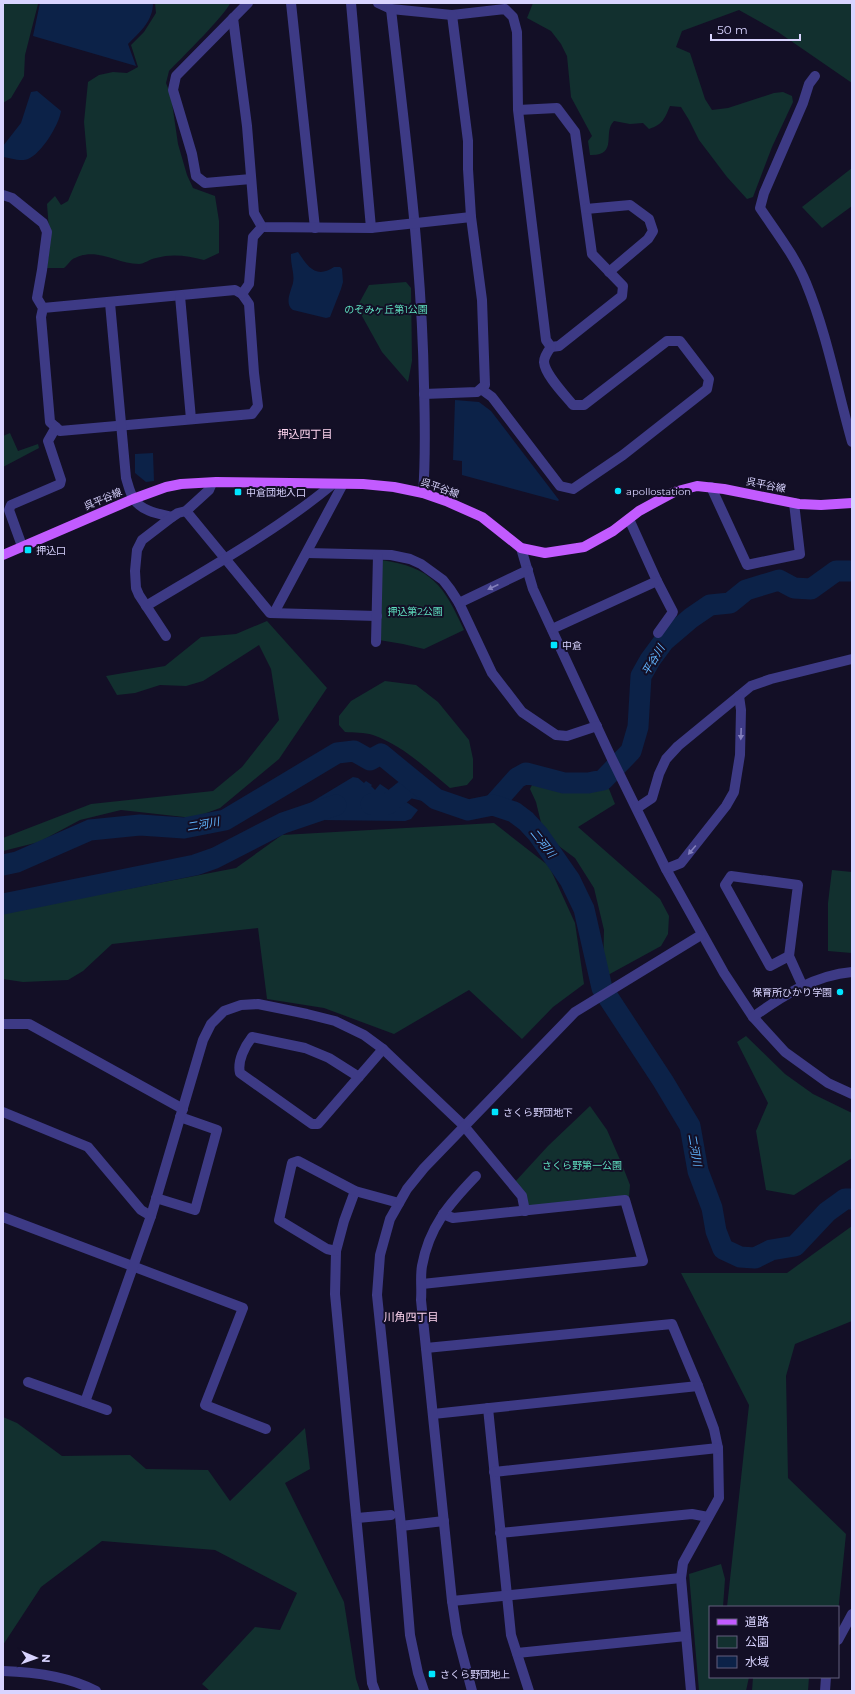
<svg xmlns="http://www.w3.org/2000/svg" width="855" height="1694" font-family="Montserrat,'Noto Sans JP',sans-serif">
  <rect width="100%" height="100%" fill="#130f26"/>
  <g fill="#12302f">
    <polygon points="3,3 38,4 25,55 24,76 11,98 3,103"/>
    <path d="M155 3H230C228 12 179 61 169 71L166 83 171 96 178 144 187 175 193 188 215 196 219 221V253L204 260C188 256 173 253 156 258 150 259 144 264 139 264 117 264 97 247 75 258 71 259 68 265 64 268H47L50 243 47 204 55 196 61 205 68 201 87 156 84 122 88 82 99 75 113 72 127 73 138 67 131 45 144 32 156 13Z"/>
    <path d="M533 3H852V83L778 32 739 10 682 31 676 47 690 53 705 99 712 110 728 108 774 93 783 92 792 96 793 102 772 147 753 197 747 199 727 177 699 140 689 120 681 107 670 106C664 120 663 124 649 129L643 123 630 124 614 121C602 132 619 156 590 155L588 141 592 136 571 97 567 56 561 44 551 31 527 18Z"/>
    <polygon points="852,168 852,206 822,228 802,207"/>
    <polygon points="406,282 411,288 412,361 408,382 382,352 357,307 369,285"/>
    <polygon points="10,433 18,451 38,444 39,448 3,467 3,436"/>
    <path d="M381 560C432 567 444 586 464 630L424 649 403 644 379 640Z"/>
    <polygon points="267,621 327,688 279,759 220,808 193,818 121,810 80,820 39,842 3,851 3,838 91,804 213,791 242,767 279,720 271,669 259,645 203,681 186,686 160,685 135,693 117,695 106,676 165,666 201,637 236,634"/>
    <path d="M385 681 416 685 438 702 469 740 473 759V778L467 785 450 788C426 768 402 745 373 735 364 732 354 733 345 732L339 725V716L351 701Z"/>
    <polygon points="607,784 615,804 578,827 660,899 669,916 668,934 661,946 608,975 603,972 604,930 594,888 575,858 544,835 536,802 530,789 532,785 550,785 567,791"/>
    <polygon points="494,823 549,866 575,923 584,984 553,1007 522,1039 469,990 394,1034 324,1008 267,999 258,928 112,944 83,971 68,980 23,982 3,979 3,913 236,868 282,835"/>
    <polygon points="832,870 852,872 852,953 828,951 828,903"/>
    <polygon points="746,1036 785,1074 813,1094 852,1113 852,1158 794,1195 766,1190 756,1131 768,1103 737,1042"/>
    <polygon points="590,1106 607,1130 621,1162 630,1185 629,1197 527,1209 514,1183 548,1146"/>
    <polygon points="852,1226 852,1321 795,1344 786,1376 788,1478 846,1534 838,1613 838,1607 727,1607 749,1405 681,1273 787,1273"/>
    <polygon points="3,1417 17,1423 62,1456 130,1455 146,1469 208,1470 230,1501 305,1428 310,1469 285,1483 344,1602 356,1679 360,1691 210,1691 202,1684 255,1627 280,1630 297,1593 215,1550 102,1541 41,1587 3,1645"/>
    <polygon points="721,1564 725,1579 723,1607 710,1607 710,1677 749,1677 746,1691 699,1691 689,1574"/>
    <polygon points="753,1677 809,1677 808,1691 752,1691"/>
  </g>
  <g fill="#0c2248">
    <path d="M40 3H153C153 21 140 32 128 44L136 66 33 36Z"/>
    <path d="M37 91 61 111C59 125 41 154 28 159 21 162 10 158 3 157V146L21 123 31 92Z"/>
    <path d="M298 252C308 267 316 279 334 267H340L342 269 343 282 341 289 330 317 326 318 293 310C284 304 291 291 293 283 295 273 290 264 291 254Z"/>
    <polygon points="455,400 479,402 491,411 559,500 558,501 462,475 462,461 453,460"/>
    <polygon points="153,453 154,481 146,482 135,473 135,454"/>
    <polygon points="353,777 358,778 364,783 366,781 372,785 371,786 375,790 380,784 418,810 411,819 405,821 320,820 314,823 305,806"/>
  </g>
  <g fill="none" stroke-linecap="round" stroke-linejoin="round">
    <g stroke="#0c2248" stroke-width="21">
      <polyline points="371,804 388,804 409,787 426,791"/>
      <polyline points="493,805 517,778 526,773 564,783 588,783 603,780 631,751 638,727 641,676 650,660 664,641 691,618 710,605 730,603 746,590 779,580 794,588 811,589 836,571 852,571"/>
      <polyline points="3,865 17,862 90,830 140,825 184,828 225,820 337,753 354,751 370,760 381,754 436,799 468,810 493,805 514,812 526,821 538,834 570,880 584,909 602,988 663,1081 690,1126 698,1171 712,1208 716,1231 723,1249 740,1257 755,1258 771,1250 795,1246 827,1212 845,1199 852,1199"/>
      <polyline points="3,904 195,865 215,858 283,823 336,805"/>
    </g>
    <g stroke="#3d3a85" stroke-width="10">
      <polyline points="248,3 176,76 173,90 192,154 196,176 205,183 251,179"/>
      <polyline points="291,3 315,228"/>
      <polyline points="351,3 371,228"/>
      <polyline points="378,3 391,9 452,15 505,9 513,17 517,32 518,110 546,340 551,347 559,346 622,296 623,286 592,254 575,132 557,108 518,110"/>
      <path d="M391 9C405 134 422 260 424 386 425 422 426 457 423 493"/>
      <polyline points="233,18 247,126 254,213 262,227 371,228 471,217"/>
      <path d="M815 76 809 84 803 103 764 193 760 208C776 232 795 256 806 283 827 334 837 389 852 442"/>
      <polyline points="3,195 12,198 43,223 47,232 42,270 37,298 43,308 41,317 50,422 60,431 252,414 258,406 254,373 249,304 242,294 235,290 43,308"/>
      <polyline points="586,209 630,205 649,219 653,231 648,239 609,272"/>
      <polyline points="242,294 249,284 253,237 262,227"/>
      <polyline points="180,296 191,419"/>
      <path d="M110 303 126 478C128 484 130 494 134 499 141 511 159 514 172 517"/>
      <path d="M481 389 492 397 560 486 573 489 623 455 707 389 709 379 680 341H667L584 405H573C565 395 545 375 544 362 544 357 548 351 551 347"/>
      <polyline points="424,394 477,392 485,385 482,300 471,217 468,169 468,141 452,15"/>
      <polyline points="711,487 747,565 800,554 794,503"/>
      <polyline points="186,511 270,613 377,616"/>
      <polyline points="629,519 657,581 673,612 658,633"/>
      <polyline points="22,546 9,510 11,505 60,484 61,480 48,441 56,427"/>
      <polyline points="521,548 533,589 611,757 666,869 724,973 753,1017 785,1052 828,1083 852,1094"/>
      <polyline points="307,553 391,555 410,559 421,564 443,580 450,589 459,603 492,673 522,712 556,735 567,736 597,726"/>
      <polyline points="459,603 528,570"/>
      <path d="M146 606C209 568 276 531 333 484"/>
      <polyline points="274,613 343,484"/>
      <polyline points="552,629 657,581"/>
      <polyline points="166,636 139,595 136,588 135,571 137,550 142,540 172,517 178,513 186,511 209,490 212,483"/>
      <polyline points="376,642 378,555"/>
      <polyline points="637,808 652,798 659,774 666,759 678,746 751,686 771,679 852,659"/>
      <polyline points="666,869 681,863 726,806 734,792 740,755 741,710 739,696"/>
      <polyline points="789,956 770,966 725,885 731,876 798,885 789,956 803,987"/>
      <path d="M753 1017C782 996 815 975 852 972"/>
      <polyline points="3,1024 29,1024 183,1109"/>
      <path d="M359 1077 329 1058 305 1048 252 1037C245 1046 237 1061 240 1073L312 1124H318L383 1049"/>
      <polyline points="3,1112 88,1147 141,1210 151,1216"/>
      <polyline points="355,1191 344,1221 336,1251 335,1294 372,1683 375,1691"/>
      <polyline points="156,1198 195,1210 217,1130 180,1117"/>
      <polyline points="3,1217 243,1308 205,1405 266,1429"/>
      <polyline points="336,1251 327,1249 279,1220 292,1163 298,1161 355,1191 399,1203"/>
      <polyline points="422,1284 643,1261 625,1200 453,1218 443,1214"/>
      <polyline points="426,1348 672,1324 698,1386 714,1429 718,1448 719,1498 683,1563 681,1578 691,1691"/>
      <polyline points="28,1382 107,1410"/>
      <polyline points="85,1402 151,1216 203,1040 211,1024 224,1011 241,1005 258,1004 307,1014 335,1021 364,1035 383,1049 464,1126 522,1196 525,1211"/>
      <polyline points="488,1408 511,1635 529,1691"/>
      <polyline points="433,1414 698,1386"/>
      <polyline points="494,1472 718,1448"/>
      <polyline points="357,1518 391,1515"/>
      <polyline points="401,1526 444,1521"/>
      <polyline points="500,1533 692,1514 708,1517"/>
      <polyline points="452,1601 681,1578"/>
      <polyline points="838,1640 852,1614"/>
      <polyline points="517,1653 686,1636"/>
      <path d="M3 1671C35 1672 68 1676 96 1691"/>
      <polyline points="424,1691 418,1673 410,1635 401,1526 377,1295 380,1255 390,1219 407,1189 424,1168 575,1012 701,935"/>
      <path d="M472 1691 457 1634 452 1601 421 1300C422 1289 420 1277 422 1266 429 1227 449 1204 476 1176"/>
      <polyline points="825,1691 826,1677"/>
    </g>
    <polyline stroke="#c25bff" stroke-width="10" points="3,555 133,499 166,487 181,484 216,482 363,484 394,487 423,493 446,501 482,517 521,548 545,553 584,547 613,531 639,511 674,492 697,486 724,489 799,504 821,505 852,503"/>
  </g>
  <defs><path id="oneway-solid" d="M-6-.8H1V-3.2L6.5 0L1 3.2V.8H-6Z"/></defs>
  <g fill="#837fbc">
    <use href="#oneway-solid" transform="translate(493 587) rotate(155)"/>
    <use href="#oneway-solid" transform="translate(741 734) rotate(92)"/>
    <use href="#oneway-solid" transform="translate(692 850) rotate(130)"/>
  </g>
  <g fill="#00e5ff" stroke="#130f26" stroke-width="1.5">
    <circle cx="618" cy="491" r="4"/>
    <rect x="234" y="488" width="8" height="8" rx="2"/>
    <rect x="24" y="546" width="8" height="8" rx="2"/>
    <rect x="550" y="641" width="8" height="8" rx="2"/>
    <circle cx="840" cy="992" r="4"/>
    <rect x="491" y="1108" width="8" height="8" rx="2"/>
    <rect x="428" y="1670" width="8" height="8" rx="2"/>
  </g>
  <g text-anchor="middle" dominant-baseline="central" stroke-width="4" stroke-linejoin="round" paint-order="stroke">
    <g font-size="10" fill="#5fe0c0" stroke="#130f26">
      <text x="386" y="309">のぞみヶ丘第1公園</text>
      <text x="415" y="611">押込第2公園</text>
      <text x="582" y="1165">さくら野第一公園</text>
    </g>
    <g font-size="10" fill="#d9d4ff" stroke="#130f26">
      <text transform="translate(766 485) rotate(11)">呉平谷線</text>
      <text transform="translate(440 488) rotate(19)">呉平谷線</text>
      <text transform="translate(103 499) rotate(-23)">呉平谷線</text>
    </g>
    <g font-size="10" fill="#d9d4ff" stroke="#130f26" text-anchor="start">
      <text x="626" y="491">apollostation</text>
      <text x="246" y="492">中倉団地入口</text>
      <text x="36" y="550">押込口</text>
      <text x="562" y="645">中倉</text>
      <text x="832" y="992" text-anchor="end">保育所ひかり学園</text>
      <text x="503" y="1112">さくら野団地下</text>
      <text x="440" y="1674">さくら野団地上</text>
    </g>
    <g font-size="11" fill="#ffd6f0" stroke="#130f26">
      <text x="305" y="434">押込四丁目</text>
      <text x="411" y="1317">川角四丁目</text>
    </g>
    <g font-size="11" font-style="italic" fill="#62b6ff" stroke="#130f26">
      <text transform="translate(653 660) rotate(-59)">平谷川</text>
      <text transform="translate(203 824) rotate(-10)">二河川</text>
      <text transform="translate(543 843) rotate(52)">二河川</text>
      <text transform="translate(695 1150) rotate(80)">二河川</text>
    </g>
  </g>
  <rect width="855" height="1694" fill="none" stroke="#d9d4ff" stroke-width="8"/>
  <rect x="709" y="1606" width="130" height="72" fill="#130f26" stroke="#625e7d"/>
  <rect x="717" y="1619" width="20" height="6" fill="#c25bff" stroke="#625e7d"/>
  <text x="745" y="1626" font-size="12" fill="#d9d4ff">道路</text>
  <rect x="717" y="1636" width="20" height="12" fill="#12302f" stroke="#625e7d"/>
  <text x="745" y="1646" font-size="12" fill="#d9d4ff">公園</text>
  <rect x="717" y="1656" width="20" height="12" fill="#0c2248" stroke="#625e7d"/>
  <text x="745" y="1666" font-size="12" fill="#d9d4ff">水域</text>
  <g transform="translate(36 1658) rotate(92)" stroke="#130f26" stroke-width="3" paint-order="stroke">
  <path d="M0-3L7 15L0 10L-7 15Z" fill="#d9d4ff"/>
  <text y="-6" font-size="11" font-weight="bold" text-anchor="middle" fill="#d9d4ff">N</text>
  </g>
  <path d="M711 34v6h89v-6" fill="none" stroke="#d9d4ff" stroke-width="2"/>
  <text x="717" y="34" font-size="12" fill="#d9d4ff" stroke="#130f26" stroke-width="3" paint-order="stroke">50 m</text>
</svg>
